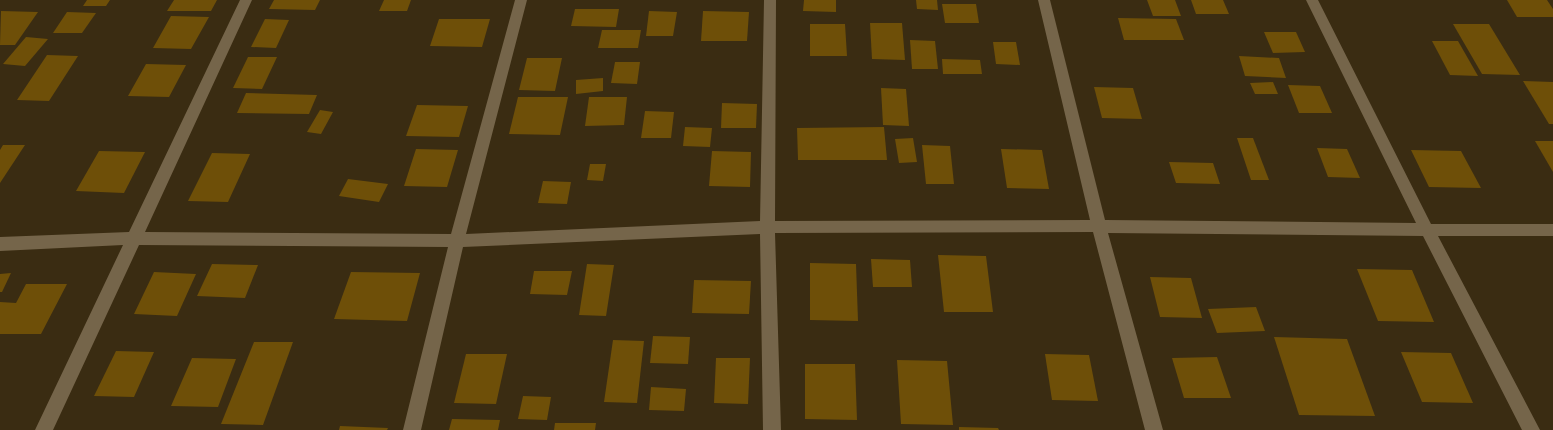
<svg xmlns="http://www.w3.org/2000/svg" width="1553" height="430" font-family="'Noto Sans',sans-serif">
  <rect width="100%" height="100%" fill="#3a2c12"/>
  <g fill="#6e4f08">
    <polygon points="87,0 110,0 106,6 83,6"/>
    <polygon points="174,0 217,0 211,11 167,11"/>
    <polygon points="274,0 320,0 315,10 269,9"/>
    <polygon points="384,0 411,0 407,11 379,11"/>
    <polygon points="804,0 836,0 836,12 803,11"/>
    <polygon points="916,0 937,0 938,10 917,9"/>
    <polygon points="1147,0 1175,0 1181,16 1153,16"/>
    <polygon points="1191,0 1223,0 1229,14 1196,14"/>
    <polygon points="1507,0 1547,0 1553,9 1553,17 1517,17"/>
    <polygon points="942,4 976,4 979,23 945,23"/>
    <polygon points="575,9 619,9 616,27 571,26"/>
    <polygon points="1,11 38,12 15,45 0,45"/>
    <polygon points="649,11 677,12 673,36 646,36"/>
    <polygon points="703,11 749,12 747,41 701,41"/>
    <polygon points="67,12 96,13 82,33 53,33"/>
    <polygon points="171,16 209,17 191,49 153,48"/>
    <polygon points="1118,18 1176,19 1184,40 1124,40"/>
    <polygon points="265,19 289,20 276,48 251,47"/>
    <polygon points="439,19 490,19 482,47 430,46"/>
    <polygon points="870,23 902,23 905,60 872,59"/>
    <polygon points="810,24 845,24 847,56 810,56"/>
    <polygon points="1453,24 1489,24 1520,75 1482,74"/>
    <polygon points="602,30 641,30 638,48 598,48"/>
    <polygon points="1264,32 1296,32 1305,52 1273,53"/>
    <polygon points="26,37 48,39 25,66 3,64"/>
    <polygon points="910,40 935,41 938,69 912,69"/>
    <polygon points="1432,41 1458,41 1478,76 1450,75"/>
    <polygon points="993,42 1016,42 1020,65 996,64"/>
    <polygon points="47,55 78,56 49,101 17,100"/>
    <polygon points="1239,56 1279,58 1286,78 1245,76"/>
    <polygon points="248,57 277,57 262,89 233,88"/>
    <polygon points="527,58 562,58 555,91 519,90"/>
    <polygon points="942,59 980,60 982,74 943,74"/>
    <polygon points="615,62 640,62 637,84 611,83"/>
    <polygon points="146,64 186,65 169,97 128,96"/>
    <polygon points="603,78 603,91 576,94 576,80"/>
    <polygon points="1523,81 1553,82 1553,124 1549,124"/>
    <polygon points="1273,82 1278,94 1255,94 1250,83"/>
    <polygon points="1288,85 1320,86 1332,113 1299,113"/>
    <polygon points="1094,87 1133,88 1142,119 1102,118"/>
    <polygon points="881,88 906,89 909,126 883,125"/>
    <polygon points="246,93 317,95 309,114 237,113"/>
    <polygon points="518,97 568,97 560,135 509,134"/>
    <polygon points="589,97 627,97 624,125 585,126"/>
    <polygon points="722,103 757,104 756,128 721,128"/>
    <polygon points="417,105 468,106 459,137 406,136"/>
    <polygon points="320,110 333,112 321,134 307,132"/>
    <polygon points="645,111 674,112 671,138 641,138"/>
    <polygon points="685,127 712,128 710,147 683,146"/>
    <polygon points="884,127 887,160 798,160 797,128"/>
    <polygon points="913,138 917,162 899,163 895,139"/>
    <polygon points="1237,138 1253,138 1269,180 1251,180"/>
    <polygon points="1535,141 1553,141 1553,172"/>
    <polygon points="3,145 25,145 0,183 0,150"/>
    <polygon points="922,145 950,146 954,184 926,184"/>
    <polygon points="1317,148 1347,149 1360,178 1328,177"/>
    <polygon points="416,149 458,150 447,187 404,186"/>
    <polygon points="1001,149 1042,150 1049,189 1007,188"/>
    <polygon points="1411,150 1461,151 1481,188 1429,187"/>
    <polygon points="99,151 145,152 124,193 76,191"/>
    <polygon points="712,151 751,152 750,187 709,186"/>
    <polygon points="212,153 250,154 228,202 188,201"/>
    <polygon points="1169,162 1213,163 1220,184 1176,183"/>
    <polygon points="590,164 606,164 603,181 587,180"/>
    <polygon points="348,179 388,184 379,202 339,196"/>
    <polygon points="543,181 571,182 567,204 538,203"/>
    <polygon points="938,255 986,256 993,312 944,312"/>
    <polygon points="871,259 910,260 912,287 873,287"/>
    <polygon points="810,263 856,264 858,321 810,320"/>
    <polygon points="212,264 258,265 245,298 197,296"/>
    <polygon points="587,264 614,265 606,316 579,315"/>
    <polygon points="1357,269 1412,270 1434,322 1378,321"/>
    <polygon points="534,271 572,271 567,295 530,294"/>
    <polygon points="154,272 196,274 177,316 134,314"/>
    <polygon points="351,272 420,273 407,321 334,319"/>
    <polygon points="11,273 2,292 0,292 0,274"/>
    <polygon points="1150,277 1191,278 1202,318 1160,317"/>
    <polygon points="694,280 751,281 749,314 692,313"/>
    <polygon points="26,284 67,284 41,334 0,334 0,302 16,303"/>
    <polygon points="1256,307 1265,331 1217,333 1208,309"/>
    <polygon points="653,336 690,337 688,364 650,363"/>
    <polygon points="1274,337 1347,339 1375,416 1299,415"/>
    <polygon points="613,340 644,341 637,403 604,402"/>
    <polygon points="254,342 293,342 263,425 221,424"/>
    <polygon points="116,351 154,352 134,397 94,396"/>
    <polygon points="1401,352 1451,353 1473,403 1422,402"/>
    <polygon points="466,354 507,354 496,404 454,403"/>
    <polygon points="1045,354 1089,355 1098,401 1052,400"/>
    <polygon points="1217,357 1231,398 1184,398 1172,358"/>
    <polygon points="192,358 236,359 218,407 171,406"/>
    <polygon points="716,358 750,358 748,404 714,403"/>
    <polygon points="897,360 947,361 953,425 901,424"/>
    <polygon points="805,364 855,364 857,420 805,419"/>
    <polygon points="651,387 686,389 684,411 649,410"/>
    <polygon points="523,396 551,397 547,420 518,419"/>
    <polygon points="452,419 500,420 498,430 449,430"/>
    <polygon points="555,423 596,423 595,430 554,430"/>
    <polygon points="340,426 388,428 387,430 339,430"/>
    <polygon points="959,427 998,428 999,430 959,430"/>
  </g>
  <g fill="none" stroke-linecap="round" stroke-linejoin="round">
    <polygon fill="#75654a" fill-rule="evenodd" points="240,0 252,0 145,232 451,234 515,0 527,0 466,234 760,221 764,0 776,0 775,221 1090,220 1038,0 1050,0 1105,220 1416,223 1306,0 1318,0 1431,224 1553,224 1553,236 1438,236 1540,430 1522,430 1423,236 1108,233 1163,430 1145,430 1093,232 775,233 781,430 763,430 760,234 463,247 421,430 403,430 448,247 139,245 53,430 35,430 123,245 0,251 0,237 129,232"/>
  </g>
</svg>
